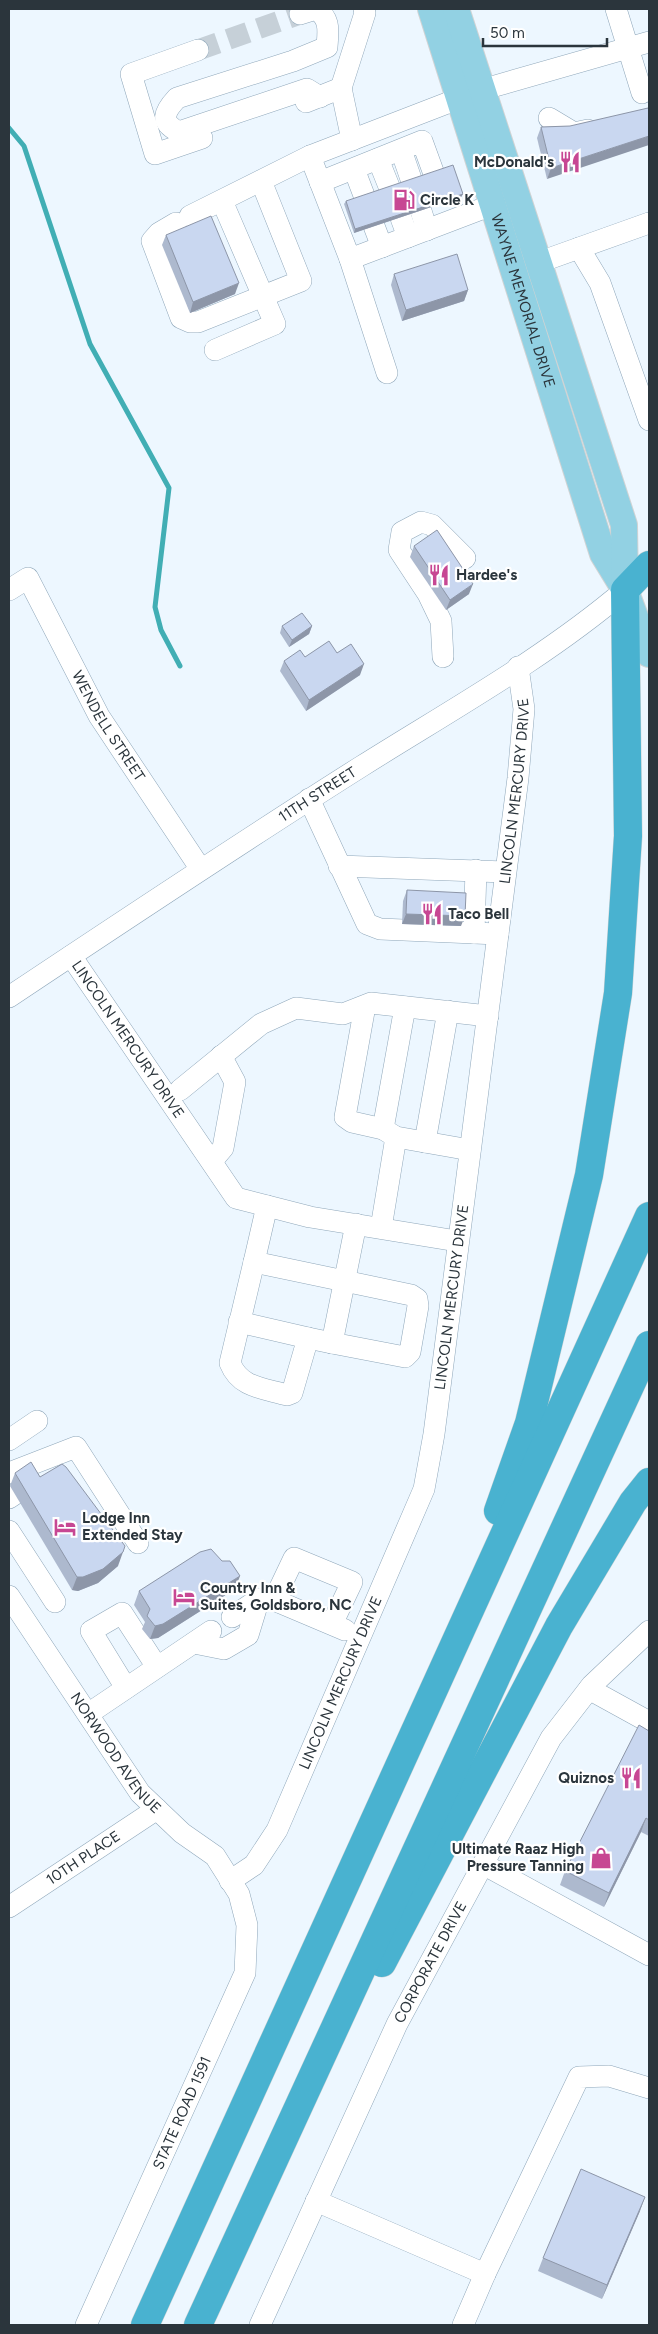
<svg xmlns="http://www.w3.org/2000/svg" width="658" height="2334" font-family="Figtree,sans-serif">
  <rect width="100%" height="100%" fill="#edf7ff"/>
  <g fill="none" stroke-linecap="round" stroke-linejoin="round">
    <polyline stroke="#41aeb4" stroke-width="5" points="9,128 24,146 90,344 169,488 155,607 161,630 180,666"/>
    <polyline stroke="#c6d0d8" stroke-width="21" stroke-dasharray="21 11" stroke-linecap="butt" points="198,50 300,14"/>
    <g stroke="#8fa7ba" stroke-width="22">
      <g id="minor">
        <polyline points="616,9 642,93"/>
        <path d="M300 14 316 9C331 19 328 31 327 47L293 61 177 98C164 112 159 122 179 132L307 89 320 97"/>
        <polyline points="198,50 131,74 155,154 202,138"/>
        <polyline points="341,88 365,13 364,9"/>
        <polyline points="306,102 341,88 352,140"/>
        <polyline points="549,118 574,133 588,130"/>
        <polyline points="401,150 412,182"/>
        <polyline points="378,159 390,189"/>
        <polyline points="354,169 365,198"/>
        <polyline points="320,182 422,141 434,174"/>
        <polyline points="492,205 350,259 310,156 481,90 649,42"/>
        <polyline points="421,211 427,230"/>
        <polyline points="190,216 310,156"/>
        <polyline points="401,218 408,237"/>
        <polyline points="176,223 159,233 152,241 181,318 190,322 198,322 301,281 261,181"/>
        <polyline points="374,226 382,247"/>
        <polyline points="579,248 600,283 649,420"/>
        <polyline points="350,259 387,373"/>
        <polyline points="537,263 649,223"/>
        <polyline points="215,350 275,324 222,201"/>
        <path id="s1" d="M9 590 28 578 99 716 200 868"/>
        <polyline points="443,657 441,621 428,594 399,550 402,532 421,522 432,525 465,558"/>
        <polyline points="309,799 367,924 380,929 498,934"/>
        <polyline points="339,866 505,872"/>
        <polyline points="474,933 476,870"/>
        <path id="s2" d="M71 956 236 1198 310 1217 457 1241"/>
        <path id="s3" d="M9 997C126 919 243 841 362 766 451 710 545 658 625 590"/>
        <polyline points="365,1006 345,1117 352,1122 383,1129 396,1137 470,1150"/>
        <polyline points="180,1090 261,1024 296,1008 343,1014 371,1003 488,1016"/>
        <polyline points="383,1129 405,1007"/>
        <polyline points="425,1142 448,1011"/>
        <polyline points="212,1161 223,1148 235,1082 221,1056"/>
        <polyline points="267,1206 254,1262 411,1295 417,1299 418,1306 410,1352 405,1357 332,1343 356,1224"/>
        <polyline points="381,1228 396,1137"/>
        <path d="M254 1262 230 1363C240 1388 263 1388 287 1395L292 1393 308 1338 332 1343"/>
        <polyline points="239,1322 308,1338"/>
        <polyline points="9,1440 37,1421"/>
        <polyline points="9,1473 76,1447 138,1543"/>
        <polyline points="9,1498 15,1494"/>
        <polyline points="9,1531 55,1602"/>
        <path id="s4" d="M9 1596 140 1793 182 1833 215 1856 239 1894 247 1925 245 1973 86 2325"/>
        <polyline points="274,1600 294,1558 352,1582 332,1624"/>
        <polyline points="232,1617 259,1599 274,1600 345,1630"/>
        <polyline points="194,1643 224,1649 248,1635 259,1599"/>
        <polyline points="126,1688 91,1631 122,1613 157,1667"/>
        <polyline points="589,1689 649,1722"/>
        <polyline points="88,1714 211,1631"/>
        <polyline points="483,1864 649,1955"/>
        <path id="s5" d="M230 1881 254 1865 277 1830 424 1489 434 1434 518 778 524 709 518 667"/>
        <path id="s6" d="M9 1907 157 1809"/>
        <polyline points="316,2201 485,2274"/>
        <path id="s7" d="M260 2325 397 2024 551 1738 592 1685 649 1631"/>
        <polyline points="463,2325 485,2274 579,2077 609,2076 649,2088"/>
      </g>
    </g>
    <g stroke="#d0d3d4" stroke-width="28">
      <g id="major">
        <path id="s8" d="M431 9 603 554 625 590 649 654"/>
        <polyline points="456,9 624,525 625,589"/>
      </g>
    </g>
    <g stroke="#d0d3d4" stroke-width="29">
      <g id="highway">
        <polyline points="498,1511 529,1423 589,1175 618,993 628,836 625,590 649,565"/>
        <polyline points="382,1963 559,1626 633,1502 649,1482"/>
        <polyline points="145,2325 649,1216"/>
        <polyline points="198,2325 649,1345"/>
      </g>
    </g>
    <use href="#minor" stroke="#fff" stroke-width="21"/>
    <use href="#major" stroke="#92d1e3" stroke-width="26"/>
    <use href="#highway" stroke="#49b2d0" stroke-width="28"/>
  </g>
  <g fill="#adb9ce">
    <polygon points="570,126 547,179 537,138 541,127"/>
    <polygon points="463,194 461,197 354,233 344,204 346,201"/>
    <polygon points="166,235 235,294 190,313 162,245"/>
    <polygon points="394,274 468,290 464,301 402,321 391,285"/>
    <polygon points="414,546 469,594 446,610 410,557"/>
    <polygon points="282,626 312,626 309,634 289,647 280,633"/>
    <polygon points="337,653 360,675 306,711 280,671 284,661 305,657"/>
    <polygon points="407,890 461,926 402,924 403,901"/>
    <polygon points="15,1473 40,1477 118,1566 98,1583 78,1591 72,1590 10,1486"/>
    <polygon points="222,1561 235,1589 158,1638 150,1639 142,1629 145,1622 134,1605 139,1591"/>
    <polygon points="649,1731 649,1836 641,1832 604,1907 560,1885 565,1871"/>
    <polygon points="640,2211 602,2299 538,2271 543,2258"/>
  </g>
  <g fill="#8d96a8">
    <polygon points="649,136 649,145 547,179 551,168"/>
    <polygon points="463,194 461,197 354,233 355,229"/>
    <polygon points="239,283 235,294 190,313 193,302"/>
    <polygon points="468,290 464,301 402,321 406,310"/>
    <polygon points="473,584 469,594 446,610 450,600"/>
    <polygon points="312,626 309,634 289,647 292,640"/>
    <polygon points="364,664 360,675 306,711 309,700"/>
    <polygon points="406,914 465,916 461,926 402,924"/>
    <polygon points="123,1552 118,1566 98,1583 78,1591 72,1590 77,1577"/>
    <polygon points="240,1576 235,1589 158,1638 150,1639 155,1626"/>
    <polygon points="646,1818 641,1832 604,1907 609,1893"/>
    <polygon points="645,2197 640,2211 602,2299 607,2285"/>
  </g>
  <g fill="#c9d7f0" stroke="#8d96a8">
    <polygon points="648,108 649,110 649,136 551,168 541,127 570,126"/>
    <polygon points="453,165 463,194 355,229 346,201"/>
    <polygon points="211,216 239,283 193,302 166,235"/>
    <polygon points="457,254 468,290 406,310 394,274"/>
    <polygon points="437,530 473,584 450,600 414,546"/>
    <polygon points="302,613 312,626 292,640 282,626"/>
    <polygon points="329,641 337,653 351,644 364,664 309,700 284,661 300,650 305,657"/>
    <polygon points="407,890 466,893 465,916 406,914"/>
    <polygon points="31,1462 40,1477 62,1464 66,1467 125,1546 123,1552 103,1569 83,1577 77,1577 15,1473"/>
    <polygon points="211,1549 222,1561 230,1561 240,1576 163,1624 155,1626 147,1616 150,1609 139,1591 200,1552"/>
    <polygon points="639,1725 649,1731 649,1820 646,1818 609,1893 565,1871"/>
    <polygon points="581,2169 645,2197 607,2285 543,2258"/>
  </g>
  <defs>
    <g id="restaurant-bare" transform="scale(1.725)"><path d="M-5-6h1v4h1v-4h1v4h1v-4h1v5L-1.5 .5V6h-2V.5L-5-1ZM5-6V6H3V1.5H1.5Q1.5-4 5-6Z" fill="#c74793" stroke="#fff" stroke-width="2.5" paint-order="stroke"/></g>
    <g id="fuel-bare" transform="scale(1.725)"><path d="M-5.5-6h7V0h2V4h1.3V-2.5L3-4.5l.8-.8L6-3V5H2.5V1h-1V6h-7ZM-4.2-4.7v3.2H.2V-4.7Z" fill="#c74793" stroke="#fff" stroke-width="2.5" paint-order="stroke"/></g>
    <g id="hotel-bare" transform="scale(1.725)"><path d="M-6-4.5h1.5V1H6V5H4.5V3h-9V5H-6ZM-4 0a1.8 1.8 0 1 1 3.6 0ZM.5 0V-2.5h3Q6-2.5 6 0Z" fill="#c74793" stroke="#fff" stroke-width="2.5" paint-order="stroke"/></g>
    <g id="shop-bare" transform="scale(1.725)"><path d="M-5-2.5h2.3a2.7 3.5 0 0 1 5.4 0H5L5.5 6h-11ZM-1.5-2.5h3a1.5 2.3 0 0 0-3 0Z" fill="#c74793" stroke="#fff" stroke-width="2.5" paint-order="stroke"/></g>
  </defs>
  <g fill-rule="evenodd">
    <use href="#restaurant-bare" x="570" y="162"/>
    <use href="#fuel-bare" x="404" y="200"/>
    <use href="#restaurant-bare" x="439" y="575"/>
    <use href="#restaurant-bare" x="432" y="914"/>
    <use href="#hotel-bare" x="65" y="1527"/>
    <use href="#hotel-bare" x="184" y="1597"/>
    <use href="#restaurant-bare" x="631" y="1778"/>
    <use href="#shop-bare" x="601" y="1858"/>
  </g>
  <g text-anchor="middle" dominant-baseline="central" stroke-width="4.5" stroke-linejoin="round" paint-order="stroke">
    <g font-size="15" font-weight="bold" fill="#2b353c" stroke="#fff" text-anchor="start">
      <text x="554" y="162" text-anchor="end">McDonald's</text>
      <text x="420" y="200">Circle K</text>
      <text x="456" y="575">Hardee's</text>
      <text x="448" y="914">Taco Bell</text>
      <text x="82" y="1518">Lodge Inn<tspan x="82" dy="17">Extended Stay</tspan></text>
      <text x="200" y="1588">Country Inn &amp;<tspan x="200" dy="17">Suites, Goldsboro, NC</tspan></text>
      <text x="614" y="1778" text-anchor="end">Quiznos</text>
      <text x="584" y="1849" text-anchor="end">Ultimate Raaz High<tspan x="584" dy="17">Pressure Tanning</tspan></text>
    </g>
    <g font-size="15" fill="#2b353c" stroke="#fff">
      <text stroke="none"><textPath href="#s8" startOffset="306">WAYNE MEMORIAL DRIVE</textPath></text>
      <text stroke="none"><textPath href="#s1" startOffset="191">WENDELL STREET</textPath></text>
      <text stroke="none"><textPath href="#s5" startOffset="1146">LINCOLN MERCURY DRIVE</textPath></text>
      <text stroke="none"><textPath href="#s3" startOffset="369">11TH STREET</textPath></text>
      <text stroke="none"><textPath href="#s2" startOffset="101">LINCOLN MERCURY DRIVE</textPath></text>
      <text stroke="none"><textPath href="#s5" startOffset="636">LINCOLN MERCURY DRIVE</textPath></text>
      <text stroke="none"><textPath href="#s5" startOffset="231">LINCOLN MERCURY DRIVE</textPath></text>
      <text stroke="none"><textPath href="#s4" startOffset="190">NORWOOD AVENUE</textPath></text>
      <text stroke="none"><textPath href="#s6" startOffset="89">10TH PLACE</textPath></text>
      <text stroke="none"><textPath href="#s7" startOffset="401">CORPORATE DRIVE</textPath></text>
      <text transform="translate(182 2113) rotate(-66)">STATE ROAD 1591</text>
    </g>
  </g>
  <rect width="658" height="2334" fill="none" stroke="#2b353c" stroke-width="20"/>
  <path d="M483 38v8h124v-8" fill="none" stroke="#2b353c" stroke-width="2.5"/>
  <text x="490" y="38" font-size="15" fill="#2b353c" stroke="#ffffff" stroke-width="4" paint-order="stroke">50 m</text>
</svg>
